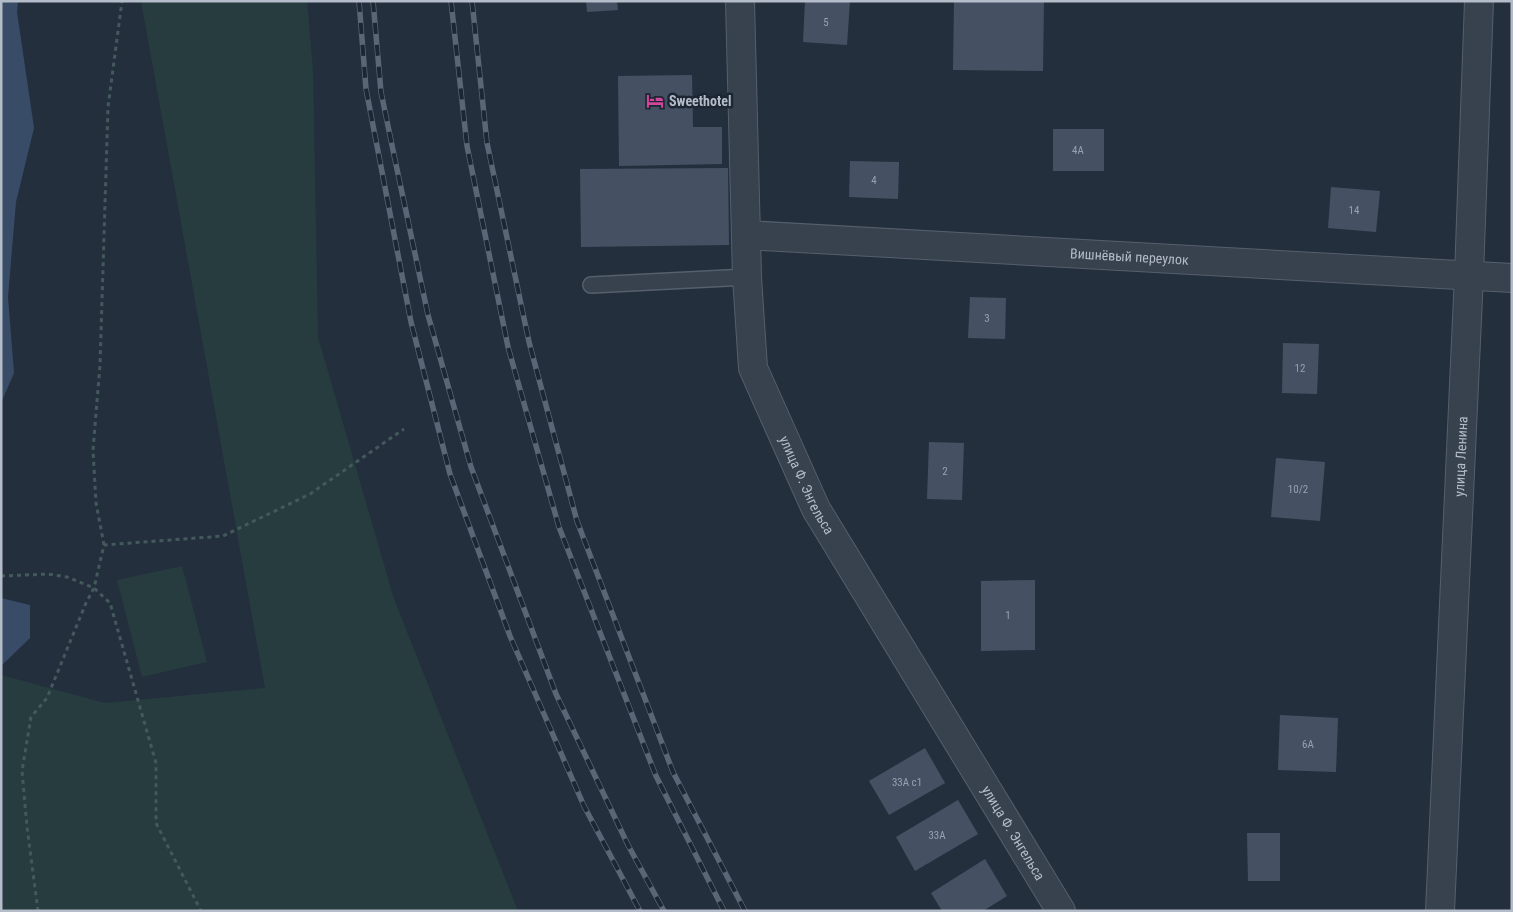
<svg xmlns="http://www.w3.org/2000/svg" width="1513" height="912" font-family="'Roboto Condensed',sans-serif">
  <rect width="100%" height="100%" fill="#242f3e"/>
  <g fill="#263c3f">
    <polygon points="141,1 307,1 313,69 318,337 394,599 518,911 1,911 1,675 105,703 265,688"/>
    <polygon points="182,566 207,662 142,677 117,580"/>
  </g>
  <g fill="#394c67">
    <polygon points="1,1 18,1 17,12 34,128 16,202 8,297 14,373 1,403"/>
    <polygon points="1,598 30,605 30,638 1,666"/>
  </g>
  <g fill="#455162">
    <polygon points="586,1 617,1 618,10 587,12"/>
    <polygon points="805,1 850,1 847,45 803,42"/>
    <polygon points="954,1 1044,1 1043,71 953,70"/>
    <polygon points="692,75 693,127 722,127 722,164 619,166 618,76"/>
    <rect x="1053" y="129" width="51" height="42"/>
    <polygon points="850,161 899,162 898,199 849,197"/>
    <polygon points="728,168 729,245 581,247 580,169"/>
    <polygon points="1331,187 1380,191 1376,232 1328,228"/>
    <polygon points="970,297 1006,298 1005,339 968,338"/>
    <polygon points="1283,343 1319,344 1317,394 1282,393"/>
    <polygon points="929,442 964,443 962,500 927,499"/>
    <polygon points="1276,458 1325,462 1320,521 1271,517"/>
    <polygon points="1035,580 1035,650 981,651 981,581"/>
    <polygon points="1280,715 1338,718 1336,772 1278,770"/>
    <polygon points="925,748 945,783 889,815 869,781"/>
    <polygon points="958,800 978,834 915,871 896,837"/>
    <polygon points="1247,833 1280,833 1280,881 1248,881"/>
    <polygon points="985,859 1007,896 983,911 942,911 931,893"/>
  </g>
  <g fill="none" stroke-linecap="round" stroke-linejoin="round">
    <g stroke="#565f6c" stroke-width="18">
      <polyline id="service" points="591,285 747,277"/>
    </g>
    <g stroke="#565f6c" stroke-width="30">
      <g id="minor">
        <path id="s1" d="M740 1 747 277 753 368 816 509 1061 911"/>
        <path id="s2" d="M746 235 1512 278"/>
        <path id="s3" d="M1440 911 1469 275 1479 1"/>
      </g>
    </g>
    <g stroke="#44595c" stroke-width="3" stroke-dasharray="4 4" stroke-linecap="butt">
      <polyline points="104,545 96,503 93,450 100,365 108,107 122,1"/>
      <polyline points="1,576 48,574 67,577 94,588 110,603 156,763 156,823 201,911"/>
      <polyline points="38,911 27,827 22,771 31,717 47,698 86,603 94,588 104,545 223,536 310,494 404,429"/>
    </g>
    <use href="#service" stroke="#38414e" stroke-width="15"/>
    <use href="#minor" stroke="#38414e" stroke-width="28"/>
    <g stroke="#5a6575" stroke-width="5.5">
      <g id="rail">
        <polyline points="359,1 366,89 411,322 450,474 510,636 584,806 640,911"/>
        <polyline points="373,1 381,92 394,155 428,315 471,467 556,694 628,845 664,911"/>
        <polyline points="451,1 467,146 508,347 559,527 656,776 724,911"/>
        <polyline points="472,1 487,143 529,342 577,521 673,772 745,911"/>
      </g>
    </g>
    <use href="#rail" stroke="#1d2633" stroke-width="4" stroke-dasharray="11" stroke-linecap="butt"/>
  </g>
  <defs>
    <g id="hotel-bare" transform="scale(1.35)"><path d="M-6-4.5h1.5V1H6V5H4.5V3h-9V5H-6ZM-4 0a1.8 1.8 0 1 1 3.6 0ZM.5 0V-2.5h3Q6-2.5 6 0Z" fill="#d1479c" stroke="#1d2633" stroke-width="2.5" paint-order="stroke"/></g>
  </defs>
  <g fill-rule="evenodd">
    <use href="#hotel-bare" x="655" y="101"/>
  </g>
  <g text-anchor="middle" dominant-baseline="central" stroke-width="5" stroke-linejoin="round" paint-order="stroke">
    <g font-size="11" fill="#98a1af">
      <text x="826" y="22">5</text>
      <text x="1078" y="150">4А</text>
      <text x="874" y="180">4</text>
      <text x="1354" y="210">14</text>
      <text x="987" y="318">3</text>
      <text x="1300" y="368">12</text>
      <text x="945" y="471">2</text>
      <text x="1298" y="489">10/2</text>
      <text x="1008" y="615">1</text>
      <text x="1308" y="744">6А</text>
      <text x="907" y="782">33А с1</text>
      <text x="937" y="835">33А</text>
    </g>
    <g font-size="14" font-weight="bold" fill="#b4bcc9" stroke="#1d2633" text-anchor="start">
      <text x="669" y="101">Sweethotel</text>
    </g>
    <g font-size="14" fill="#b4bcc9" stroke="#1d2633">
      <text stroke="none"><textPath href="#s2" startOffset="384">Вишнёвый переулок</textPath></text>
      <text stroke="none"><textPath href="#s3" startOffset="455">улица Ленина</textPath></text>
      <text stroke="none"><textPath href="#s1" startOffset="496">улица Ф. Энгельса</textPath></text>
      <text stroke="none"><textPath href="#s1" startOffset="901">улица Ф. Энгельса</textPath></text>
    </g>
  </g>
  <rect width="1513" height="912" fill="none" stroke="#b4bcc9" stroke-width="5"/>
</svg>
